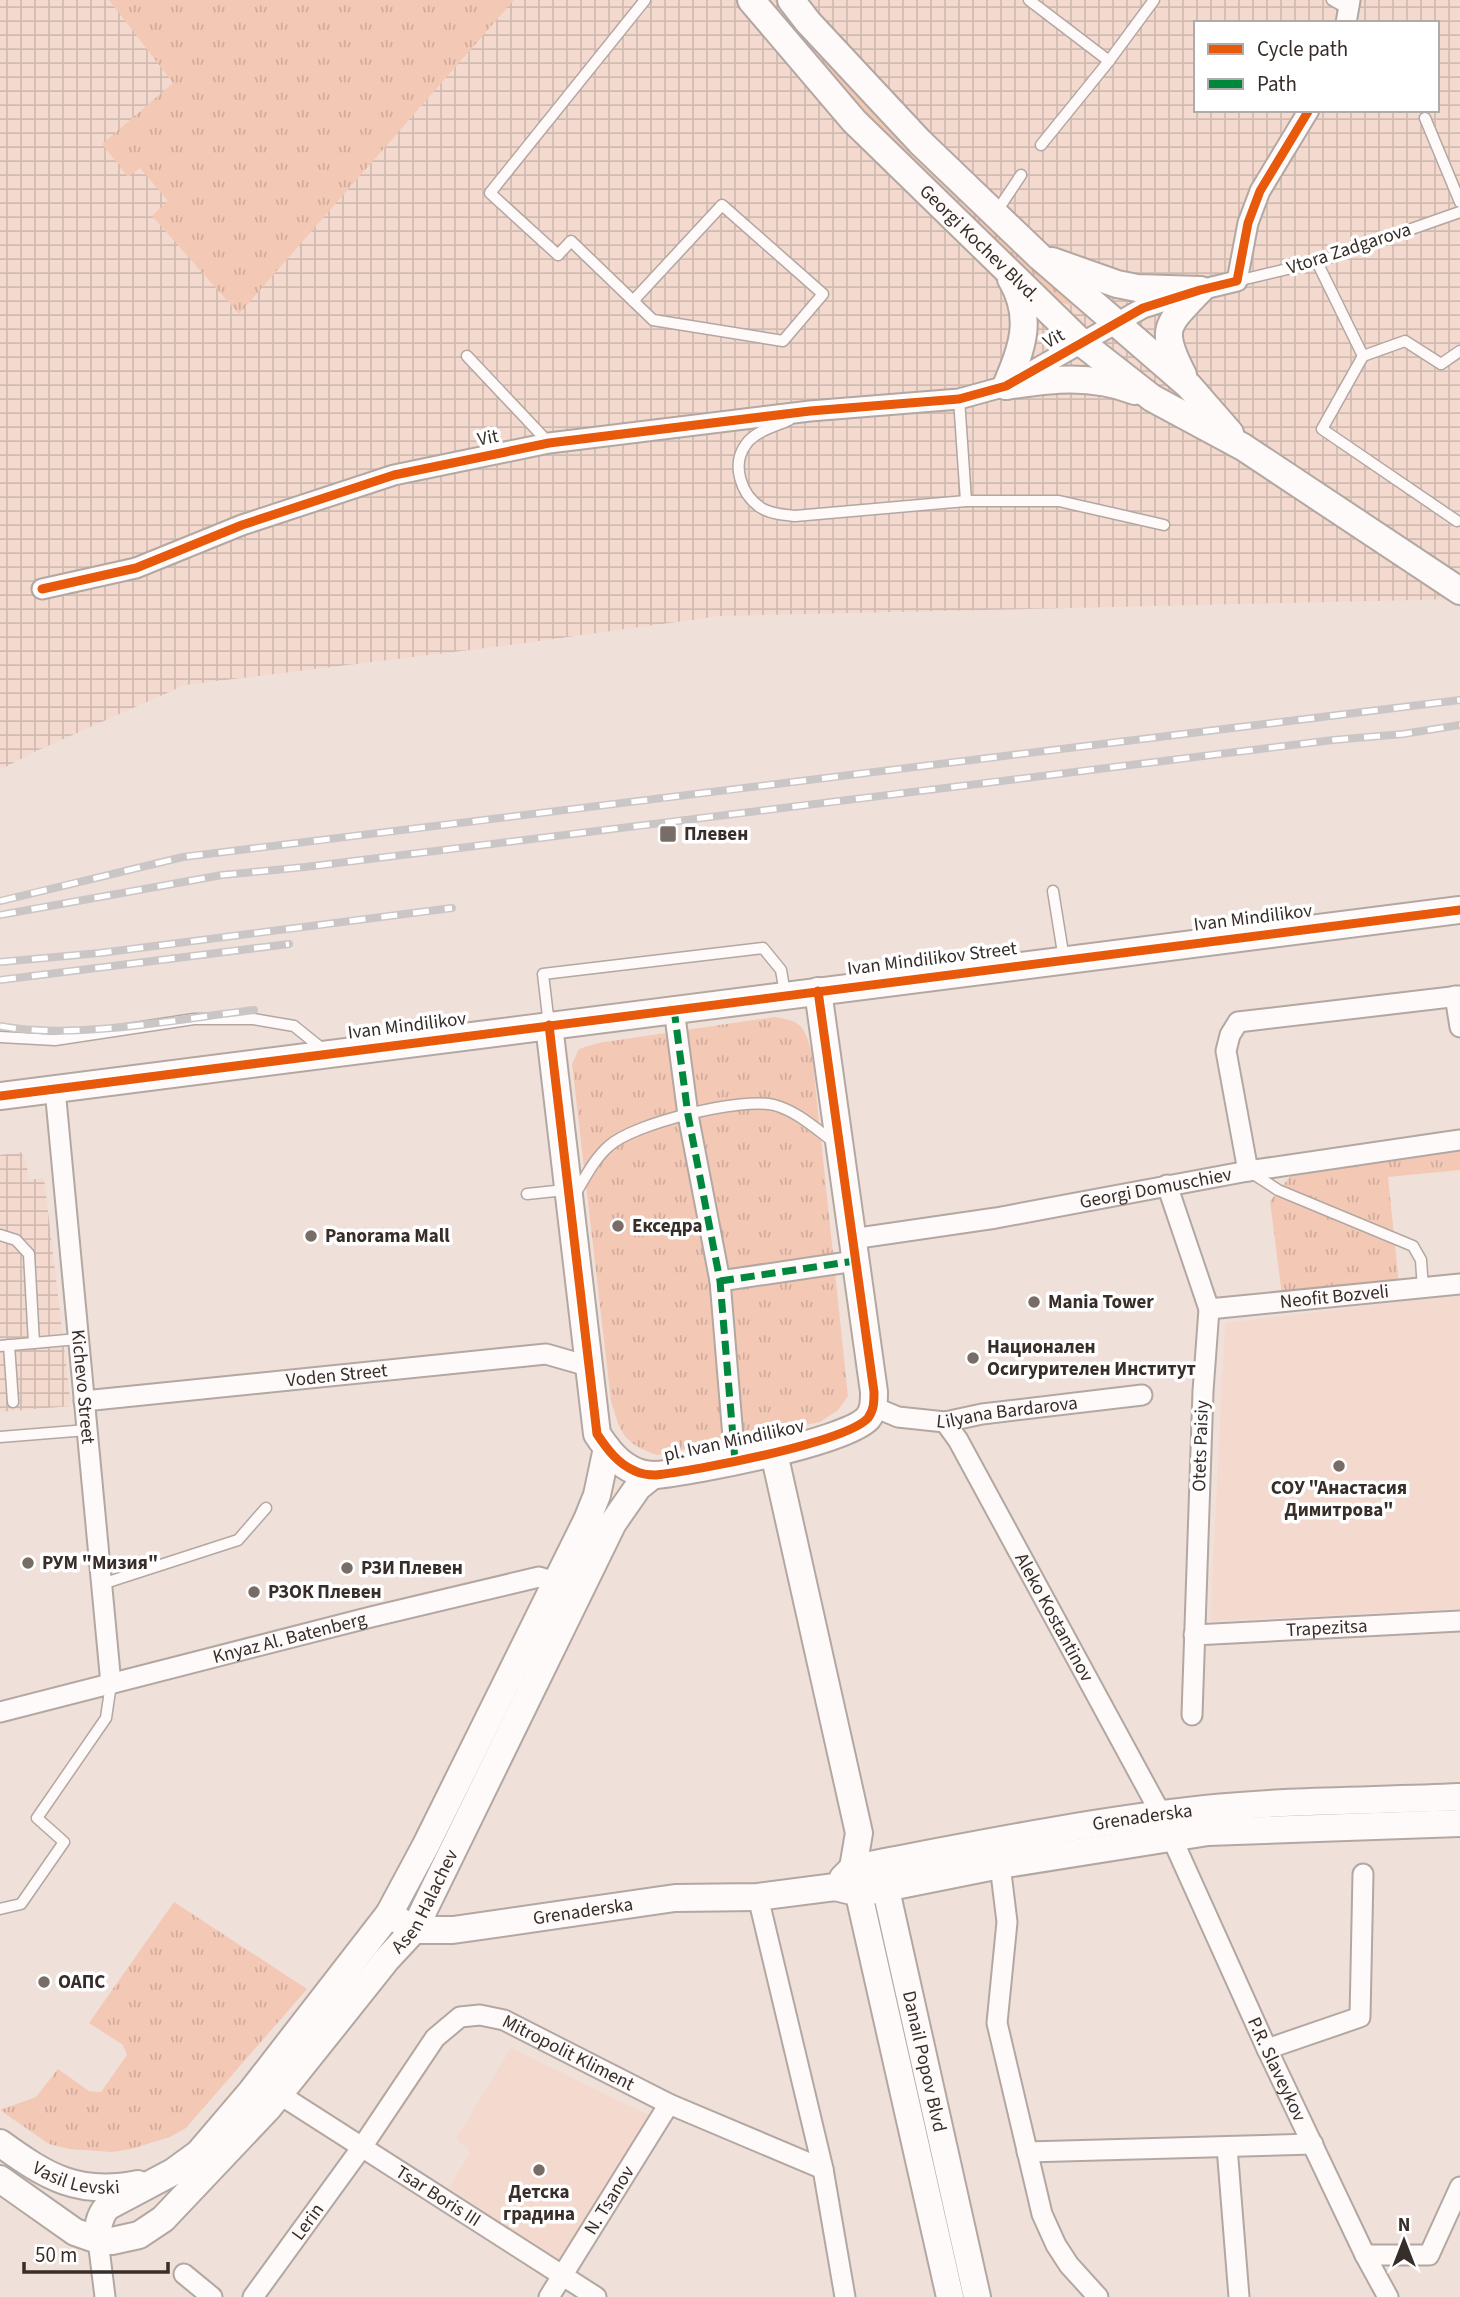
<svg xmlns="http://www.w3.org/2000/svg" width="1460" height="2297" font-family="'Source Sans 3',sans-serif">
  <defs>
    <pattern id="industrial-grid" width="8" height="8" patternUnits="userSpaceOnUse" patternTransform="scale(1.75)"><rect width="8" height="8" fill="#f3d9ce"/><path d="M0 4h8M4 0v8" fill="none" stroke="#d1bbb1"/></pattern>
    <pattern id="park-tufts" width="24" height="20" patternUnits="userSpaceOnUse" patternTransform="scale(1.75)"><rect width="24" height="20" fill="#f3c8b5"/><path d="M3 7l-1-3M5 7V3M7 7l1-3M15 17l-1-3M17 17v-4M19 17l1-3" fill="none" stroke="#d1ac9c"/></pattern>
  </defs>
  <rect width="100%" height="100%" fill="#f0e0da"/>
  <g fill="#f3d9ce">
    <polygon points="1460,1294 1460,1609 1210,1621 1225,1323"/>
    <polygon points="511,2048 652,2117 558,2262 449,2187 471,2152 456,2139"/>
  </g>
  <g fill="url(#industrial-grid)" fill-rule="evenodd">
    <path d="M0 0H1460V599L720 616 502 646 185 685 34 752 0 770ZM1196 23H1437V110H1196Z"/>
    <polygon points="21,1152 27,1164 28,1180 44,1178 71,1406 0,1412 0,1155"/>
  </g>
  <g fill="url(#park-tufts)">
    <polygon points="109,0 514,0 239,314 152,216 168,201 140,168 128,177 102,144 173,83"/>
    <polygon points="774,0 788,0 1074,293 1074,306 1059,302 864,113"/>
    <path d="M775 1017C803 1021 805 1028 812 1054L848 1396 838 1410 820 1422 657 1455C623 1443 621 1434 611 1401L572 1064 579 1049 598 1043Z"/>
    <polygon points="1460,1149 1460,1170 1388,1177 1399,1284 1282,1295 1270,1201 1293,1173"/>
    <polygon points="174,1902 307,1989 186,2128 170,2137 131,2149 112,2152 69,2149 49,2144 0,2110 36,2097 58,2069 89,2091 101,2092 127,2055 123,2045 89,2023"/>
  </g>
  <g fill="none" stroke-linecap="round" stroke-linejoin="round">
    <g stroke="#b3a7a2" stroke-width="13">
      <g id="lane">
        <polyline points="1029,0 1109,61"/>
        <polyline points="1332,0 1348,9"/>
        <polyline points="1425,118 1460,202"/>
        <polyline points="1041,145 1109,61 1154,0"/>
        <polyline points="995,214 1021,175"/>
        <polyline points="1317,262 1363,356 1405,341 1441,364 1460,351"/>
        <polyline points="1237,281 1317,262 1460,212"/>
        <polyline points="633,301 722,205 823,294 783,341 653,320 571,241 558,255 490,193 645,0"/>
        <polyline points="467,356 548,442"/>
        <polyline points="1363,356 1322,429 1457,521"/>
        <polyline points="959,399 966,501"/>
        <path d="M789 420C776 426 756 431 747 443 730 464 741 496 763 509 772 514 784 515 795 516L966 501H1059L1164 525"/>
        <polyline points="1053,891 1064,959"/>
        <polyline points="549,1025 543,974 763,948 781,970 785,993"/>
        <polyline points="0,1037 55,1040 194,1019 253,1019 294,1026 325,1051"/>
        <polyline points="1252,1173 1278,1190 1413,1246 1421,1260 1423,1289"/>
        <polyline points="527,1194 565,1190"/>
        <path d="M575 1194C585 1178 594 1159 609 1146 634 1123 742 1097 774 1105 797 1111 816 1129 834 1142"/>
        <polyline points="0,1235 16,1240 29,1254 34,1343"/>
        <polyline points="9,1345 13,1402"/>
        <polyline points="0,1346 78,1339"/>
        <polyline points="0,1437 87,1430"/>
        <polyline points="102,1584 238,1540 266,1508"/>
        <polyline points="0,1909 21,1904 64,1842 37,1818 106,1718 111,1684"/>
      </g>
    </g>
    <g stroke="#b3a7a2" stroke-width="23">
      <g id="street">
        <polyline points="1346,23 1350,0"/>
        <polyline points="42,589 136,568 242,525 394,475 549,443 810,411 959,399 1006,386 1143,308 1200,290 1237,281 1248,223 1260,191 1309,110"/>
        <polyline points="1455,996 1460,1027"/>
        <polyline points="674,1009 688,1115 720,1281 735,1461"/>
        <path id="s1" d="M55 1089 111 1684"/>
        <polyline points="1248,1171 1226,1051 1230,1035 1238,1022 1460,996"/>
        <polyline points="1167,1185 1209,1309 1203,1391 1192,1715"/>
        <path id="s2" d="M852 1239 996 1218 1248 1171 1460 1140"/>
        <polyline points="720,1281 855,1261"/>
        <path id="s3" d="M1209 1309 1460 1284"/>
        <path id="s4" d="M84 1401 546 1354 588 1366"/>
        <path id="s5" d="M874 1407 898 1417 945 1422 982 1414 1142 1395"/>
        <path id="s6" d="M945 1422 958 1440 1161 1814 1267 2049 1365 2255 1388 2297"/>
        <path id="s7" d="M1194 1635 1460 1621"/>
        <path id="s8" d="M0 1712 371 1617 539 1577 569 1586"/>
        <polyline points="1000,1865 1007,1922 997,2023 1042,2214 1056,2245 1069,2265 1098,2297"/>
        <polyline points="758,1897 823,2169 845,2297"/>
        <polyline points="1267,2049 1360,2017 1363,1874"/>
        <path id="s9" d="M279 2094 596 2297"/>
        <polyline points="1227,2147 1239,2297"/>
        <polyline points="1027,2152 1313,2144"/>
        <polyline points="98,2240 105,2297"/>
        <polyline points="1365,2255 1429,2255 1460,2187"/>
        <polyline points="184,2274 212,2297"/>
        <path id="s10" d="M253 2297 362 2147 435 2038 460 2017 480 2015 504 2020 669 2104 823 2169"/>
        <path id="s11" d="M549 2297 669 2104"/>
      </g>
    </g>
    <g stroke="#b3a7a2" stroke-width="30">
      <g id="secondary">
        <path id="s12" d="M751 0 854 121 1083 344 1152 398 1243 447 1460 591"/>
        <polyline points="791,0 808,22 920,142 1040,257 1189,386 1230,433"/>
        <polyline points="1052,261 1117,284 1137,288 1200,290"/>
        <path d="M1183 375C1159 328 1166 326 1200 290"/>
        <path d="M1006 386C1051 379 1091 374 1135 391"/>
        <path d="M1006 386C1022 348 1034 318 1011 279"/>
        <path d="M549 1025 597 1434C607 1449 618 1464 635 1471 641 1474 650 1475 656 1475 694 1471 845 1443 868 1418 874 1410 874 1402 874 1392L818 991"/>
        <polyline points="0,1096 1460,910"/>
        <polyline points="774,1453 859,1833 853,1868 950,2297"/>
        <path id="s13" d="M882 1872 977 2297"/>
        <path id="s14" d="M843 1878 853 1868C970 1846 1086 1822 1205 1809 1289 1800 1375 1801 1460 1797"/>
        <path id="s15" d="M389 1914 414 1930H453L675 1898 758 1897 835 1887 860 1893 1000 1865 1208 1832 1460 1823"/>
        <path id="s16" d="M0 2143C47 2177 78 2196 138 2184"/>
        <path id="s17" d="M0 2179 75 2232 98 2240 112 2241 139 2235 163 2219 269 2107 387 1959 414 1930 613 1523 638 1487 653 1475"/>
        <path d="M98 2240C98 2227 98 2218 107 2207L173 2172 199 2153 251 2092 389 1914 426 1845 587 1520 597 1495 607 1448"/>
      </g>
    </g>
    <use href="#lane" stroke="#fdfaf9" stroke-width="10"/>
    <use href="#street" stroke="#fdfaf9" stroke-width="19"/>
    <use href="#secondary" stroke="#fdfaf9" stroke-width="26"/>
    <g stroke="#cbc6c6" stroke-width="8">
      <g id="rail">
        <polyline points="0,901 183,857 1460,700"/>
        <polyline points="0,915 222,875 305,867 1333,740 1403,734 1460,725"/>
        <polyline points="0,962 100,953 452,908"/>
        <polyline points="0,980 289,944"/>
        <path d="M0 1026C75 1040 178 1019 254 1010"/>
      </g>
    </g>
    <use href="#rail" stroke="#fff" stroke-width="5" stroke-dasharray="16" stroke-linecap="butt"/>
    <g stroke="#00873e" stroke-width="7" stroke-dasharray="14 7" stroke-linecap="butt">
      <polyline points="674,1009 688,1115 720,1281 735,1461"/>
      <polyline points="720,1281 855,1261"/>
    </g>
    <g stroke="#fff" stroke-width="13">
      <g id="cycleway">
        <polyline points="42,589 136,568 242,525 394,475 549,443 810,411 959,399 1006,386 1143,308 1200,290 1237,281 1248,223 1260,191 1309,110"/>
        <path d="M549 1025 597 1434C607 1449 618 1464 635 1471 641 1474 650 1475 656 1475 694 1471 845 1443 868 1418 874 1410 874 1402 874 1392L818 991"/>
        <polyline points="0,1096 1460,910"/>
      </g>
    </g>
    <use href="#cycleway" stroke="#e8590c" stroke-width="9"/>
  </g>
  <g fill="#786c67" stroke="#fff" stroke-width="2.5">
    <rect x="659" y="825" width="18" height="18" rx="3.5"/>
    <circle cx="618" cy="1226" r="7"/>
    <circle cx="311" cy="1236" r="7"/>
    <circle cx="1034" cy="1302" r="7"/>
    <circle cx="973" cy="1358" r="7"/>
    <circle cx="1339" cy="1466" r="7"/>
    <circle cx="28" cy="1563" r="7"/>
    <circle cx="347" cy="1568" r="7"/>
    <circle cx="254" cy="1592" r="7"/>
    <circle cx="44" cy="1982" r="7"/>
    <circle cx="539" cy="2170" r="7"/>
  </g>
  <g text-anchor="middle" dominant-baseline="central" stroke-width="7" stroke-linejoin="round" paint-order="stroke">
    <g font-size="19" fill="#372d29" stroke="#fff">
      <text stroke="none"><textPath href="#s12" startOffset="334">Georgi Kochev Blvd.</textPath></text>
      <text transform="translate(1349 249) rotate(-18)">Vtora Zadgarova</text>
      <text transform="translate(1054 339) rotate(-29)">Vit</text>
      <text transform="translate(488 438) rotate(-11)">Vit</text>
      <text transform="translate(1253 918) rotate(-7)">Ivan Mindilikov</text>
      <text transform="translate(932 959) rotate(-7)">Ivan Mindilikov Street</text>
      <text transform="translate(407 1026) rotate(-7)">Ivan Mindilikov</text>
      <text stroke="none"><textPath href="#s2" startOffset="308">Georgi Domuschiev</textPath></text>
      <text stroke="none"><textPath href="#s3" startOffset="126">Neofit Bozveli</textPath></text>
      <text stroke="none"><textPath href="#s4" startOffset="254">Voden Street</textPath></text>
      <text stroke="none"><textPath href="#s1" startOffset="299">Kichevo Street</textPath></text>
      <text stroke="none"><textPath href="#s5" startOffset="136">Lilyana Bardarova</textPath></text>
      <text transform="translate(734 1441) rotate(-12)">pl. Ivan Mindilikov</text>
      <text transform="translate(1201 1446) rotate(-88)">Otets Paisiy</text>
      <text stroke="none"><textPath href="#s6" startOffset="224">Aleko Kostantinov</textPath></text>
      <text stroke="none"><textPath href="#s7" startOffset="133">Trapezitsa</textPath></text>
      <text stroke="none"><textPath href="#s8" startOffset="299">Knyaz Al. Batenberg</textPath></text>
      <text stroke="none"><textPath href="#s14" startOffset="308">Grenaderska</textPath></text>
      <text stroke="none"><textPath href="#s17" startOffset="600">Asen Halachev</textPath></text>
      <text stroke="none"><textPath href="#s15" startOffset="200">Grenaderska</textPath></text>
      <text stroke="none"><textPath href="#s10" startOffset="466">Mitropolit Kliment</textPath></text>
      <text stroke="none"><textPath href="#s13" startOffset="194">Danail Popov Blvd</textPath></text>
      <text stroke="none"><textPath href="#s6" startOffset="728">P.R. Slaveykov</textPath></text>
      <text stroke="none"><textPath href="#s16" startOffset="86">Vasil Levski</textPath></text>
      <text stroke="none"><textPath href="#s9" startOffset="189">Tsar Boris III</textPath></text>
      <text stroke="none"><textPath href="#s11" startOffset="114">N. Tsanov</textPath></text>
      <text stroke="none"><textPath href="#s10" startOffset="93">Lerin</textPath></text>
    </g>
    <g font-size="19" font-weight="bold" fill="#372d29" stroke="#fff" text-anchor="start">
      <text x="684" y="834">Плевен</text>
      <text x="632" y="1226">Екседра</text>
      <text x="325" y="1236">Panorama Mall</text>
      <text x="1048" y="1302">Mania Tower</text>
      <text x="987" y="1347">Национален<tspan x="987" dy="22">Осигурителен Институт</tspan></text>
      <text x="1339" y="1488" text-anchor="middle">СОУ "Анастасия<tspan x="1339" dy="22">Димитрова"</tspan></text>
      <text x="42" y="1563">РУМ "Мизия"</text>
      <text x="361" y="1568">РЗИ Плевен</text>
      <text x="268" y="1592">РЗОК Плевен</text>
      <text x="58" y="1982">ОАПС</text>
      <text x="539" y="2192" text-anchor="middle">Детска<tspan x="539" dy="22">градина</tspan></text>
    </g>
  </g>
  <rect x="1194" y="21" width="245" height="91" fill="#ffffff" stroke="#afaba9" stroke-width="2"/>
  <rect x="1208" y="44" width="35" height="10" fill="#e8590c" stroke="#afaba9" stroke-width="2"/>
  <text x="1257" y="56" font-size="21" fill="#372d29">Cycle path</text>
  <rect x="1208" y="79" width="35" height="10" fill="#00873e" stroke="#afaba9" stroke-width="2"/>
  <text x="1257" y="91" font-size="21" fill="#372d29">Path</text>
  <g transform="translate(1404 2241)" stroke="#ffffff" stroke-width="5" paint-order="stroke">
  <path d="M0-5L12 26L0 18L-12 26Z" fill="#372d29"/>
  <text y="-10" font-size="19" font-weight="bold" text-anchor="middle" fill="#372d29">N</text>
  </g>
  <path d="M24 2262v10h144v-10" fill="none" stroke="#372d29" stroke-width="3.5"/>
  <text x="35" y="2262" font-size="21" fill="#372d29" stroke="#ffffff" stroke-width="5" paint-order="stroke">50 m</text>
</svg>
